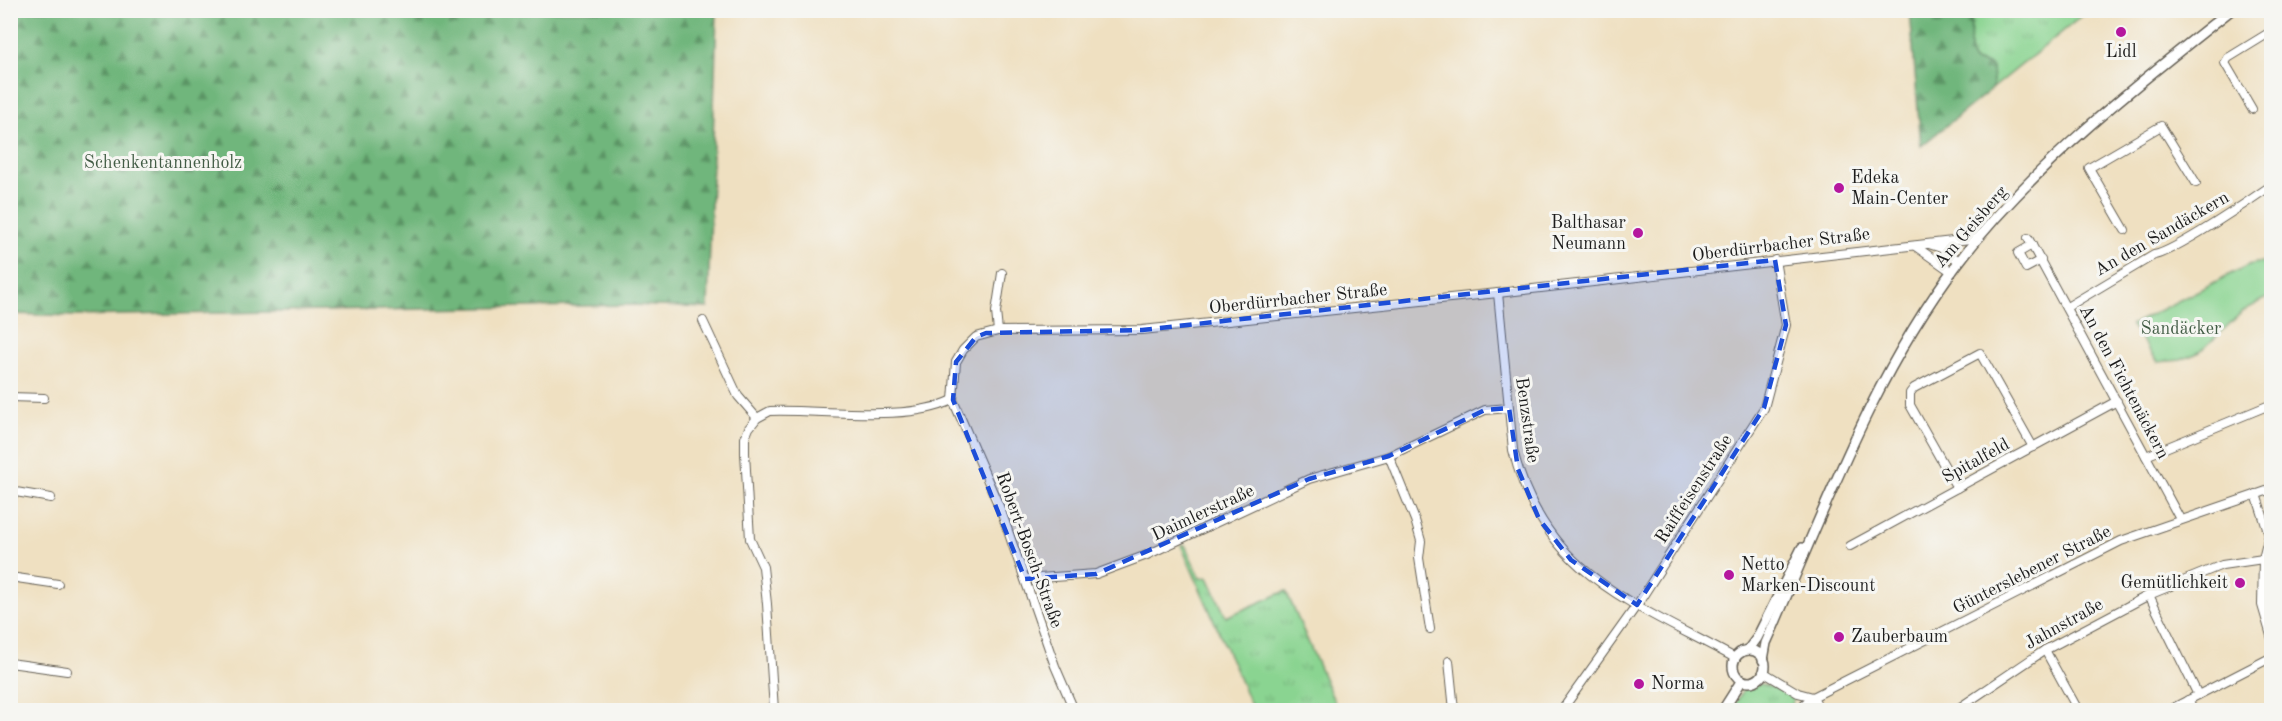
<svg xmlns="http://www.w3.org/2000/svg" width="2282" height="721" font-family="'Old Standard TT',serif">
  <defs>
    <pattern id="grass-tufts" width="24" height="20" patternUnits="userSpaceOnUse" patternTransform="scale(1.5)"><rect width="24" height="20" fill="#8ad491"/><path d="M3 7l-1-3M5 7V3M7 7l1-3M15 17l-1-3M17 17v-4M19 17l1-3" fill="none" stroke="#76b57c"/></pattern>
    <pattern id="forest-firs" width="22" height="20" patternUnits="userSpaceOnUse" patternTransform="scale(1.5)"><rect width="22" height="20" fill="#6fb67b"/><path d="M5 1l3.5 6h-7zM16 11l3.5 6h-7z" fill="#5a9364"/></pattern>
  </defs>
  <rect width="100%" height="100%" fill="#f6f6f2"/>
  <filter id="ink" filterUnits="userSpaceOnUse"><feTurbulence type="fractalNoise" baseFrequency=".0167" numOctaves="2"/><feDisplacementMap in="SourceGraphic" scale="12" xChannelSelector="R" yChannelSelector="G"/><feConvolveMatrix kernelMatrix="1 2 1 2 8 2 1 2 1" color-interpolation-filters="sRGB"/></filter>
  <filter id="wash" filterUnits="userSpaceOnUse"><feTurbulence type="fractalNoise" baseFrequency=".008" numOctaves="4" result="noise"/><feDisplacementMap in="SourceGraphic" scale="24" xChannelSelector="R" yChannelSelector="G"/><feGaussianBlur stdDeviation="1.35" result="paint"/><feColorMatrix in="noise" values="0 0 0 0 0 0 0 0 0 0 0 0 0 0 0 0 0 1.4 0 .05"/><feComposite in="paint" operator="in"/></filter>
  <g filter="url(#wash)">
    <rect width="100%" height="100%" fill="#efe0c1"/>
    <g fill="url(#grass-tufts)" stroke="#537856" stroke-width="1.5">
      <polygon points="1971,11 2018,11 2023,16 2030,11 2088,11 1993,88 1992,66 1974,61 1970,54"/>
      <polygon points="1181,545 1185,545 1200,578 1208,577 1226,617 1286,591 1338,710 1253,710"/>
      <polygon points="1761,684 1788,692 1793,700 1792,706 1786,710 1781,708 1778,710 1731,710 1744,689"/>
    </g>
    <g fill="url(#forest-firs)" stroke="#46694c" stroke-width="1.5">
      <polygon points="11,10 717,11 708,308 631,305 76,316 11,314"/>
      <polygon points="1910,11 1971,11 1970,54 1974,61 1992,66 1993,88 1921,146"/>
    </g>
    <polygon fill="#8ad491" stroke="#537856" stroke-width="1.5" points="2271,260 2271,296 2243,311 2200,352 2181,360 2158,362 2131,325 2248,265"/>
  </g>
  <g filter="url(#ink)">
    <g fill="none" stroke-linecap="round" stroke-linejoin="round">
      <g stroke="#666156" stroke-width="10">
        <g id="minor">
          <polyline points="2252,109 2225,63 2228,58 2272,31"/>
          <polyline points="2125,230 2089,168 2161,126 2196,183"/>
          <polyline points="2028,238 2180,519"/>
          <polyline points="1929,244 1941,248 1959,261"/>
          <polyline points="2032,245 2018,253 2026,268 2041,260"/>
          <polyline points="1915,246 1952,272"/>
          <path d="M1498 293 1513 450C1544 576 1633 602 1735 658"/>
          <path d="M2067 307 2154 255C2174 252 2252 199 2272 185"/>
          <polyline points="703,321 738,396 757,418"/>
          <polyline points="998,331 996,312 1002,273"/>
          <polyline points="10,397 44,398"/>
          <polyline points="1389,456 1415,520 1421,541 1419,558 1430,629"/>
          <polyline points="2146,456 2272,404"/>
          <polyline points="1957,488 1910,405 1910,393 1914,388 1980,353 2033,447"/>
          <polyline points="10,491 51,498"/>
          <polyline points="2256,494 2269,535 2263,559 2262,605 2272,639"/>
          <polyline points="1850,546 2117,401"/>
          <polyline points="10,577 58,584"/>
          <polyline points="1025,579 1096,574 1147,555 1309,479 1389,456 1485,410 1509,408"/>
          <polyline points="2149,595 2198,695"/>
          <polyline points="2045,650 2078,710"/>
          <polyline points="1449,661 1454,710"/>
          <polyline points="10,663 67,671"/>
          <polyline points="1763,672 1798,693 1813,697"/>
          <polyline points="1813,697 1820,710"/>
          <polyline points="2188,700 2194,710"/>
          <path d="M774 710 767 604 763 567 750 539 745 453V438L749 428 757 418 770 411C822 409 906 423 953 400"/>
          <polyline points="1074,710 1055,666 1001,511 953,400 956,362 963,350 976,337 998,331 1142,330 1498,293 1979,238"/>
          <polyline points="1562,710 1637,605 1764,408 1786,325 1775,260"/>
          <polyline points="1797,710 1813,697 2121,541 2272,489"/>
          <polyline points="1956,710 2045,650 2149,595 2222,565 2263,559"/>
          <polyline points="2169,710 2272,657"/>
        </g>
      </g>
      <g stroke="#666156" stroke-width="12">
        <g id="tertiary">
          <polyline points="1748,650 1757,638 1802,548"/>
          <circle cx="1749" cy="666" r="16"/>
          <path d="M1763 660 1766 643C1823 514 1872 376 1958 263 2031 167 2137 84 2231 10"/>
          <polyline points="1723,710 1742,680"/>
        </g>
      </g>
      <use href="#minor" stroke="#fff" stroke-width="8"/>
      <use href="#tertiary" stroke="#fff" stroke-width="9"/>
    </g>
  </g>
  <path fill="#1d4ed8" fill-opacity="0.2" stroke="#1d4ed8" stroke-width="4.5" stroke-dasharray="12 8" stroke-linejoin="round" d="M1775 260 1786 325 1764 408 1637 605 1571 560 1539 519 1518 469 1509 408 1485 410 1389 456 1309 479 1096 574 1025 579 953 400 956 362 976 337 986 333 1142 330Z"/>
  <g fill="#b5179e" stroke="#f6f6f2" stroke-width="2">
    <circle cx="2121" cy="32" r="6"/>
    <circle cx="1839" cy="188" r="6"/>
    <circle cx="1638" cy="233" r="6"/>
    <circle cx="1729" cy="575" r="6"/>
    <circle cx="2240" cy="583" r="6"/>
    <circle cx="1839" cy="637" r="6"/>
    <circle cx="1639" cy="684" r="6"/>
  </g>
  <g text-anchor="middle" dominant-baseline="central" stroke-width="6" stroke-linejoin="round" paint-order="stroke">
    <g font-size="18" fill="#1c1c1c" stroke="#f6f6f2" text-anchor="start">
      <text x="2121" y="52" text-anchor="middle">Lidl</text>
      <text x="1851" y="178">Edeka<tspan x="1851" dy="21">Main-Center</tspan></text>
      <text x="1626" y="223" text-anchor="end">Balthasar<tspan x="1626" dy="21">Neumann</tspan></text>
      <text x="1741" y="565">Netto<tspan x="1741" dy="21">Marken-Discount</tspan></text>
      <text x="2228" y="583" text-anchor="end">Gemütlichkeit</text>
      <text x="1851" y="637">Zauberbaum</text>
      <text x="1651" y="684">Norma</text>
    </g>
    <g font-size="18" fill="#425c45" stroke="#f6f6f2">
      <text x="163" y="163">Schenkentannenholz</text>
      <text x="2181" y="329">Sandäcker</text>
    </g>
    <g font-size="18" fill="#1c1c1c" stroke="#f6f6f2">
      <text transform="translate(1971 227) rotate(-49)">Am Geisberg</text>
      <text transform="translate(2162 234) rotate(-30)">An den Sandäckern</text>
      <text transform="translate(1781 245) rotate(-7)">Oberdürrbacher Straße</text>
      <text transform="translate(1298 299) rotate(-6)">Oberdürrbacher Straße</text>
      <text transform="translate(2124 382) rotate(62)">An den Fichtenäckern</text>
      <text transform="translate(1527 420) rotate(82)">Benzstraße</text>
      <text transform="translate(1976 461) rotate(-29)">Spitalfeld</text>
      <text transform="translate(1694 489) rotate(-57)">Raiffeisenstraße</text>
      <text transform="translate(1203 513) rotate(-25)">Daimlerstraße</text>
      <text transform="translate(1029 550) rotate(70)">Robert-Bosch-Straße</text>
      <text transform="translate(2032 570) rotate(-27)">Günterslebener Straße</text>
      <text transform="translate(2064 624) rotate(-29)">Jahnstraße</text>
    </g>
  </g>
  <rect width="2282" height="721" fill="none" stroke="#f6f6f2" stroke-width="36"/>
</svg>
